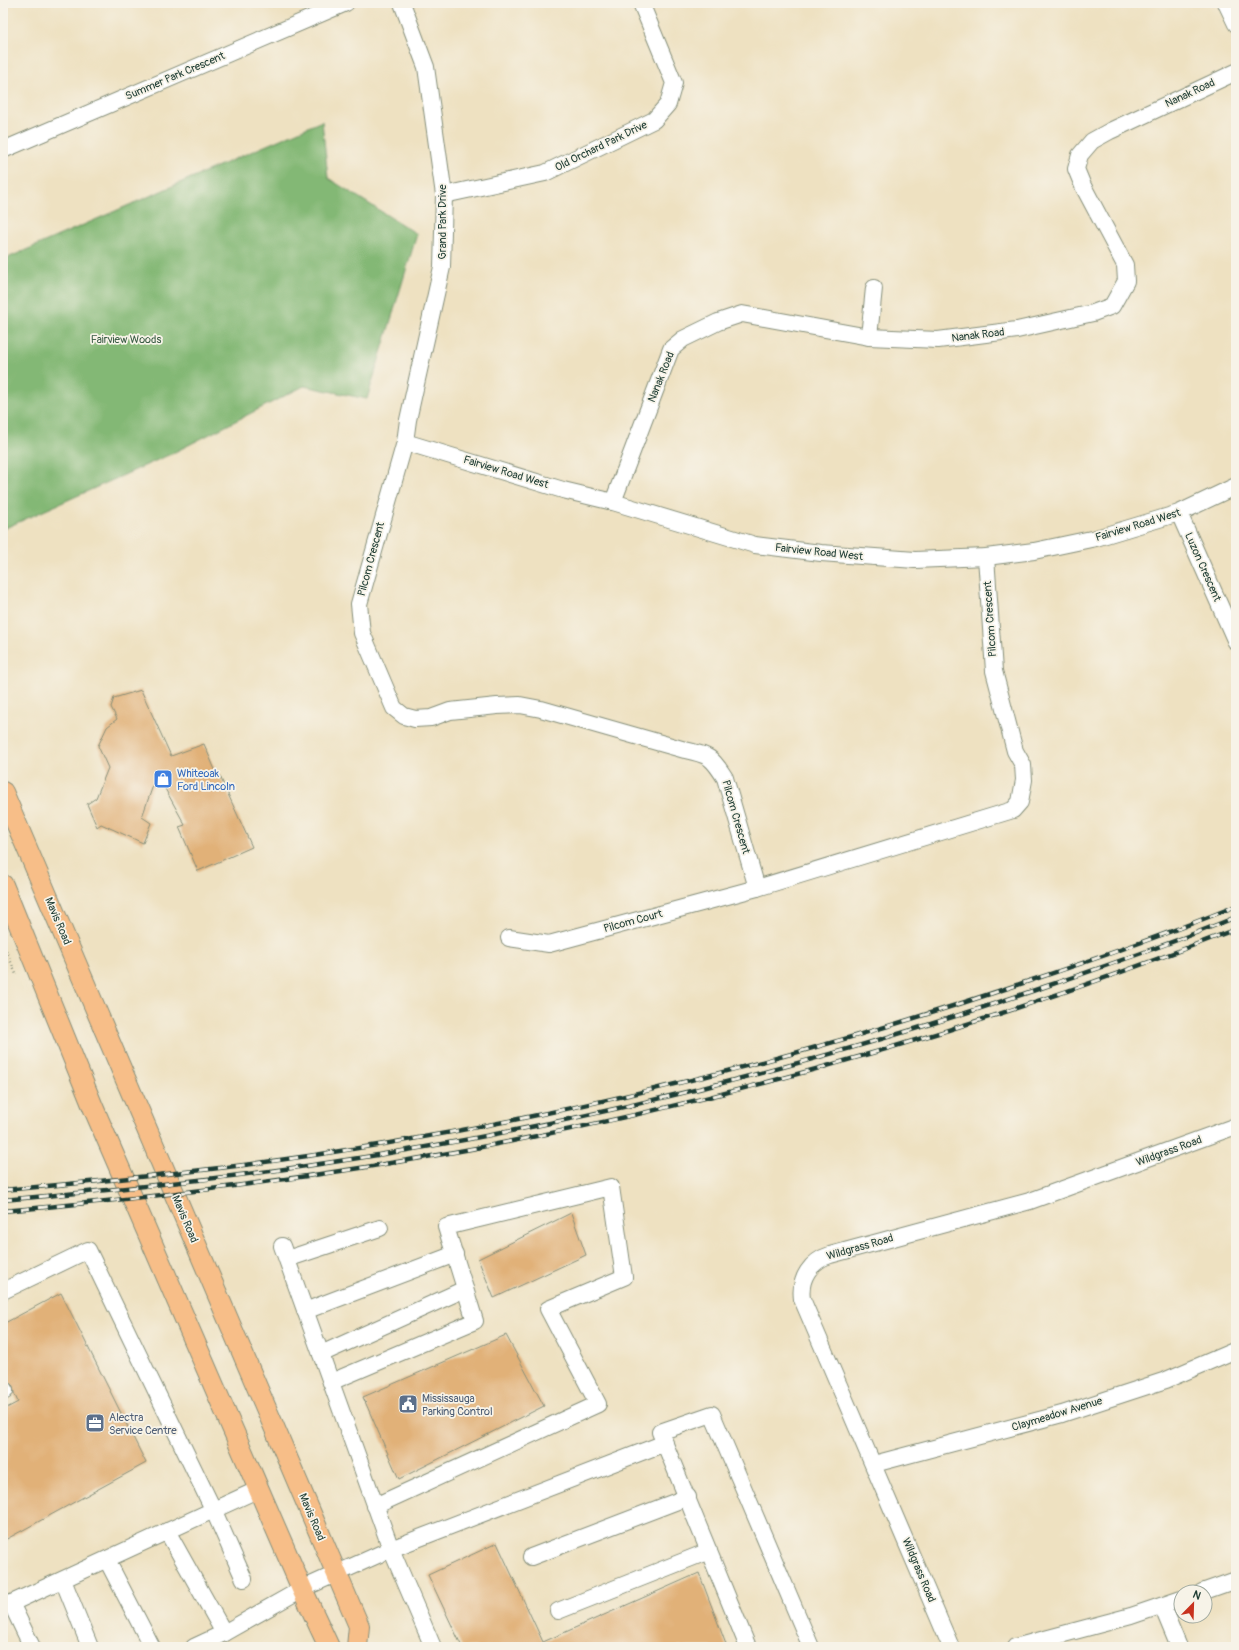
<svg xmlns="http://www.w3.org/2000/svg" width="1239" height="1650" font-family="Pangolin,sans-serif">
  <rect width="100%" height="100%" fill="#f7f3e8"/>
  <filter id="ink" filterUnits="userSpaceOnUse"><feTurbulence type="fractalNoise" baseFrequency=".025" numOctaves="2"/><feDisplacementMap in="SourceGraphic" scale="8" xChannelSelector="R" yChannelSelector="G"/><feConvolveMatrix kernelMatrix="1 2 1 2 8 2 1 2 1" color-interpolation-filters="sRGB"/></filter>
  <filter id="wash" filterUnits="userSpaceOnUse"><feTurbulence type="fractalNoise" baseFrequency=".012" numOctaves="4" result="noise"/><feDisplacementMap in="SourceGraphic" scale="16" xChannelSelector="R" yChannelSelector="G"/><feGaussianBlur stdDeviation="0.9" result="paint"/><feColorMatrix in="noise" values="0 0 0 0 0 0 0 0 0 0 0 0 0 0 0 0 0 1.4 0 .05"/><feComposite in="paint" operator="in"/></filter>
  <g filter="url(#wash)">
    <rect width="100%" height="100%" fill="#eee1c1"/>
    <polygon fill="#83b874" stroke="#517a54" points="322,121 328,178 417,234 367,399 304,386 171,454 3,529 3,260"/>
    <g id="blocks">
      <g fill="#e1b178">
        <polygon points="141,690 171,756 204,744 216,772 218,772 252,847 198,871 179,827 185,825 157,774 142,817 151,823 143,843 101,824 97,827 87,804 96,798 108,768 98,746 107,727 117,719 111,707 114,698"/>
        <polygon points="571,1213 586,1255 494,1298 478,1259"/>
        <polygon points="61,1293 146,1463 3,1541 3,1410 18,1402 14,1393 13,1386 7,1380 3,1371 3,1324"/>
        <polygon points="506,1335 544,1406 399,1479 363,1397"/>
        <polygon points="497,1543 543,1642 699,1573 727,1647 462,1647 428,1575"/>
      </g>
    </g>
  </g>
  <g filter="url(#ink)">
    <use href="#blocks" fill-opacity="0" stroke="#868f7a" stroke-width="1"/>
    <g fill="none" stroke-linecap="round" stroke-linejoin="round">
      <g stroke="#868f7a" stroke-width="18">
        <g id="minor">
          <path d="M402 3 426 67 444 195 442 267 408 420 405 442 359 604 362 633 394 708 404 716 415 719 431 718 450 711 497 706 520 705 541 709 685 750C709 755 712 757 725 778L757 888"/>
          <polyline points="1226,3 1236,24"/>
          <polyline points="3,150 346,3"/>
          <polyline points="444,195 545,173 654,120 668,104 674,83 641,3"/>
          <polyline points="869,337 874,288"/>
          <polyline points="405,442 563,490 613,502 755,545 821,553 915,560 986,557 1034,551 1096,538 1179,513 1236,486"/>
          <polyline points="613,502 671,349 683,339 718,322 742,314 869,337 938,340 1017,330 1093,313 1112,306 1126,281 1125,265 1083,186 1076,169 1080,155 1092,141 1110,131 1236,72"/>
          <polyline points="1179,513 1236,642"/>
          <polyline points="509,938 549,944 757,888 1013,810 1020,802 1024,780 1023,765 1015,751 994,671 986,557"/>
          <polyline points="287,1259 380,1228"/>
          <polyline points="3,1291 88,1250 213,1509 244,1579"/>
          <polyline points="305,1311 455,1254"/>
          <polyline points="321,1354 465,1289"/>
          <polyline points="331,1382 475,1321 446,1227 611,1187 624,1277 548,1309 598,1404 375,1506"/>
          <polyline points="3,1388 5,1391 3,1392"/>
          <polyline points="874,1464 1062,1414 1166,1380 1236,1350"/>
          <polyline points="167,1531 224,1633 302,1589 391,1549 282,1246"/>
          <polyline points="531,1557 688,1497"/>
          <polyline points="107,1560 152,1647"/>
          <polyline points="63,1580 90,1647"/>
          <polyline points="1202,1592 1236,1580"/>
          <polyline points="11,1603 32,1647"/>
          <polyline points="1162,1606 1179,1647"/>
          <polyline points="3,1607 259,1489"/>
          <polyline points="558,1611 709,1551"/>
          <polyline points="194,1647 224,1633"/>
          <polyline points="433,1647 391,1549 665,1443"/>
          <polyline points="748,1647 660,1432 712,1414 811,1647"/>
          <path d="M951 1647 802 1299C799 1278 811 1261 830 1255L1030 1201 1236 1126"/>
          <polyline points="1015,1647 1131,1616 1181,1599"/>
        </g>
      </g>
      <g stroke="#868f7a" stroke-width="22">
        <g id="major">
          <polyline points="3,792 359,1626 357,1647"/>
          <polyline points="3,885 93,1107 302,1589 329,1647"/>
        </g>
      </g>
      <polyline stroke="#868f7a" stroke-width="2.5" stroke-dasharray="1 3" stroke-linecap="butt" points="3,943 16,974"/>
      <use href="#minor" stroke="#fff" stroke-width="16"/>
      <use href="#major" stroke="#f7be88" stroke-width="20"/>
      <g stroke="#1f3d34" stroke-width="4.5">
        <g id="rail">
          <path d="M3 1190C83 1183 164 1175 244 1165 508 1130 768 1069 1020 984 1093 960 1165 935 1236 906"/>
          <path d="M3 1200C113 1190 223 1179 333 1162 574 1126 813 1066 1044 987 1109 965 1173 943 1236 917"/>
          <path d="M3 1211C160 1197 316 1178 471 1149 732 1100 988 1026 1236 929"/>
        </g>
      </g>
      <use href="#rail" stroke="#f7f3e8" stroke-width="3" stroke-dasharray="9" stroke-linecap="butt"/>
    </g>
  </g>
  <defs>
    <g id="shop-square" transform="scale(1)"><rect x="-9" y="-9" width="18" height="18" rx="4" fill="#3f7fe0" stroke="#f7f3e8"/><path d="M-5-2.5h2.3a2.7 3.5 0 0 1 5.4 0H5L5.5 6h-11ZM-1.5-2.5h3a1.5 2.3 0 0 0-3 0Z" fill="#fff"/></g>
    <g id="civic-square" transform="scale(1)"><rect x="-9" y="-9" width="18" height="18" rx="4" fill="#5c6f8a" stroke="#f7f3e8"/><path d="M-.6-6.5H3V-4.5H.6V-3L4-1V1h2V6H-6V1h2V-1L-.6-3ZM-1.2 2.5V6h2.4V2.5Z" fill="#fff"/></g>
    <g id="office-square" transform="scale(1)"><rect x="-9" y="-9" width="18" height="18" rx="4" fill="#5c6f8a" stroke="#f7f3e8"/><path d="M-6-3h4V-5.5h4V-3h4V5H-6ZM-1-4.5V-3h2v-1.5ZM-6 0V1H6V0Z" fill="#fff"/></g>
  </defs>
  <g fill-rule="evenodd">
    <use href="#shop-square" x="163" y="779"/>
    <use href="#civic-square" x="408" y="1404"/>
    <use href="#office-square" x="95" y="1423"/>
  </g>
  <g text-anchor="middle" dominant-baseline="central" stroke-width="3.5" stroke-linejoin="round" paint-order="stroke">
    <g font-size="11" fill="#1f3d34" stroke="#f7f3e8">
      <text transform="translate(175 76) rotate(-23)">Summer Park Crescent</text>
      <text transform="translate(1190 93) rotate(-25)">Nanak Road</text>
      <text transform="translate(601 146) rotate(-26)">Old Orchard Park Drive</text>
      <text transform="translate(442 222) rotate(-90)">Grand Park Drive</text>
      <text transform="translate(978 335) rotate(-7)">Nanak Road</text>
      <text transform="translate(661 377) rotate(-68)">Nanak Road</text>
      <text transform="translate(506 472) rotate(17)">Fairview Road West</text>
      <text transform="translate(1138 525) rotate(-17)">Fairview Road West</text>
      <text transform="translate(819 552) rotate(6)">Fairview Road West</text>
      <text transform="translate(371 559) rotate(-75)">Pilcom Crescent</text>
      <text transform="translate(1203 567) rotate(66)">Luzon Crescent</text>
      <text transform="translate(990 619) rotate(-94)">Pilcom Crescent</text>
      <text transform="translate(736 817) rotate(74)">Pilcom Crescent</text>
      <text transform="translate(58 921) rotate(67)">Mavis Road</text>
      <text transform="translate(633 921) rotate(-15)">Pilcom Court</text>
      <text transform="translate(1169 1151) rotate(-20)">Wildgrass Road</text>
      <text transform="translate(185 1219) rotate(67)">Mavis Road</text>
      <text transform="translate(860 1247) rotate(-16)">Wildgrass Road</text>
      <text transform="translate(1057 1414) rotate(-17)">Claymeadow Avenue</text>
      <text transform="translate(312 1517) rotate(67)">Mavis Road</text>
      <text transform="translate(919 1570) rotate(67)">Wildgrass Road</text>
    </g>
    <g font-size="11" fill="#3a5c45" stroke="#f7f3e8">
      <text x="126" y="339">Fairview Woods</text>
    </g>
    <g font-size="11" fill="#366cbe" stroke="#f7f3e8" text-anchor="start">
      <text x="177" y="773">Whiteoak<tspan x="177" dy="13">Ford Lincoln</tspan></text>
    </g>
    <g font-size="11" fill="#4e5e75" stroke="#f7f3e8" text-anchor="start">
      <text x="422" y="1398">Mississauga<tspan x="422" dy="13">Parking Control</tspan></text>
      <text x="109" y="1417">Alectra<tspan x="109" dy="13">Service Centre</tspan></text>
    </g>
  </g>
  <rect width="1239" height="1650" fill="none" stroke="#f7f3e8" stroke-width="16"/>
  <g transform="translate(1193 1604) rotate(23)"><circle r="19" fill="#f7f3e8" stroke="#a1aaa0"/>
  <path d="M0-3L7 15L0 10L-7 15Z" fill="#c8321e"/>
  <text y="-6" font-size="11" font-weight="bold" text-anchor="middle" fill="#1f3d34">N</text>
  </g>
</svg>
